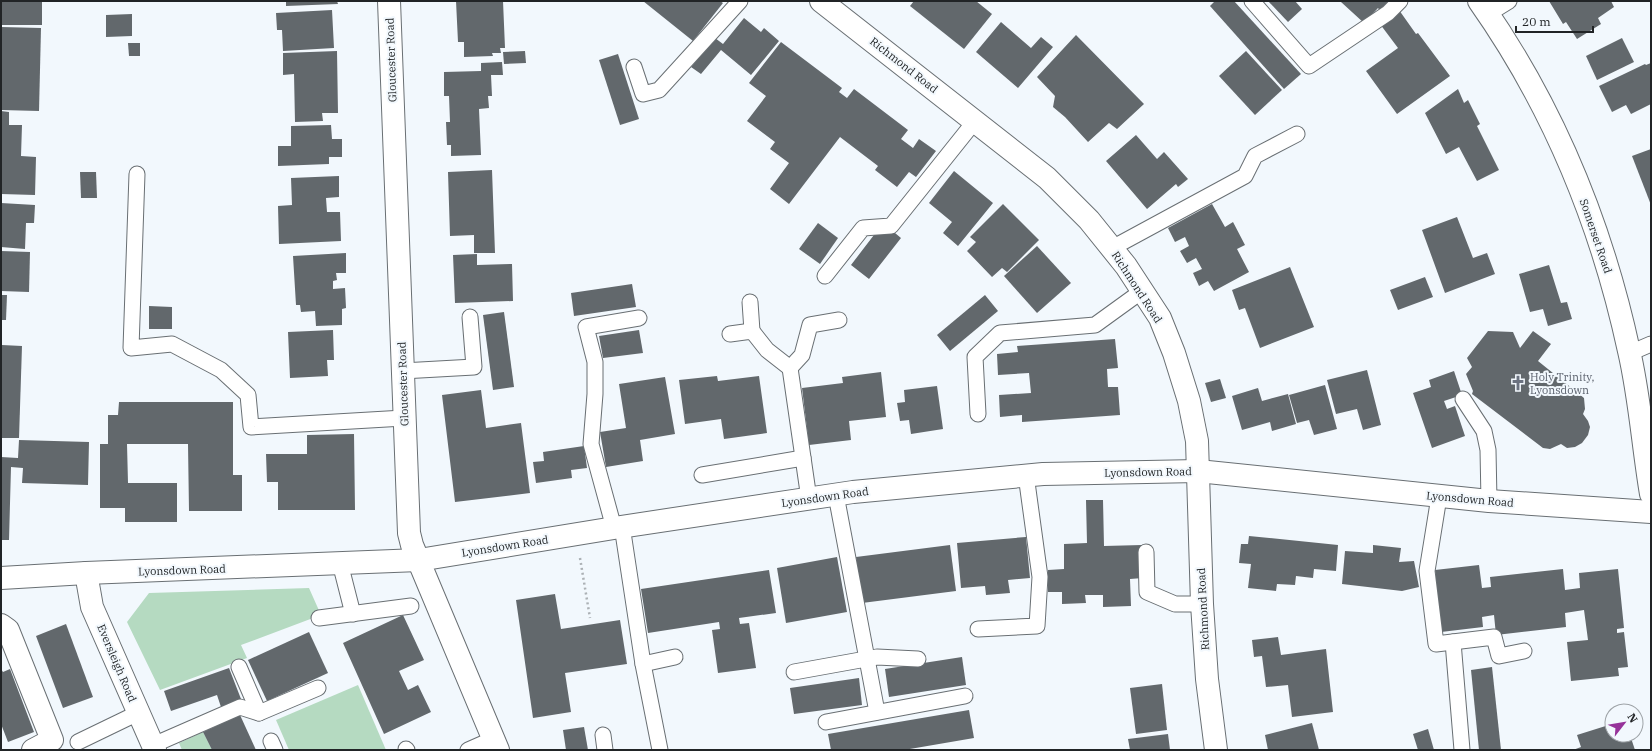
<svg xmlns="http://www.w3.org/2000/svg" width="1652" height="751" font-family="'IBM Plex Serif',serif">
  <rect width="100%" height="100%" fill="#f2f8fd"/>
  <g fill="#b5dac1">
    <polygon points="309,588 321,615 241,645 247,658 160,690 127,622 149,593"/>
    <polygon points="358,685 386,750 289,750 276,720"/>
    <polygon points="203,732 212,750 182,750 179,743"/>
  </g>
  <g fill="#62686c">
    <rect x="1" y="1" width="41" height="24"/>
    <polygon points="286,1 337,1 338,4 286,6"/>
    <polygon points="456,1 503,1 505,48 500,48 501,53 492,53 493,56 464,57 464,42 458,42"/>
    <polygon points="643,1 720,1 723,3 693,41"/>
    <polygon points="914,1 976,1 992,14 964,49 910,6"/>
    <polygon points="1215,1 1234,1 1301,74 1284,89 1210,6"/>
    <polygon points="1268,1 1295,1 1302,9 1288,22"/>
    <polygon points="1341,1 1391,1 1381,12 1378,8 1364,23 1341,2"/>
    <polygon points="1549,1 1611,1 1614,7 1598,18 1601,24 1577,39 1566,22 1563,24"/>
    <polygon points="332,10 334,48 283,51 282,30 277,30 276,13"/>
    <polygon points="1399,10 1416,34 1418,33 1450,76 1397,114 1366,71 1398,48 1380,24"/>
    <polygon points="132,14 132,36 106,37 106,15"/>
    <polygon points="744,18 761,32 764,28 779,41 751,75 721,50 701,74 691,67 715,38 723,44"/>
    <polygon points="1001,22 1031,48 1041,37 1053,47 1018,88 976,52"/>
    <polygon points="1,27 41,28 39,111 1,110"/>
    <polygon points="1076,35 1144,104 1117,129 1109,123 1088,142 1065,117 1053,107 1055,96 1037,77"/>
    <polygon points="1622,38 1634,62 1597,80 1586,56"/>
    <polygon points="781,42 842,88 839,92 847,98 854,89 908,130 901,139 913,148 919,139 936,151 916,177 909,172 897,187 875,170 878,166 840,137 789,204 770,189 789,163 770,149 775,142 747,121 766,96 749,83"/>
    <polygon points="128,43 140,43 140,56 129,56"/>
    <polygon points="337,51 338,113 322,113 323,121 295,122 294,74 283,75 283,53"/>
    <polygon points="525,51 526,63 504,64 503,52"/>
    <polygon points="1246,51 1282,90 1255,115 1219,76"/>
    <polygon points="618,54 639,119 620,125 599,60"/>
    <polygon points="502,62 503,75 491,75 492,96 488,96 489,108 479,109 481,155 451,156 451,145 447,145 446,122 450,122 449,96 444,96 444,72 481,71 481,63"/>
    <polygon points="1651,63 1651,104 1631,114 1626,105 1612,112 1599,86 1645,64 1646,65"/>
    <polygon points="1458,89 1464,103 1468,100 1480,124 1477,126 1499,170 1477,181 1459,147 1446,154 1425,113"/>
    <polygon points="1,111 9,112 9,125 22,125 21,156 36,157 35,195 1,194"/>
    <polygon points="331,125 332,139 342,139 342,157 329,157 329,164 278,166 278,146 291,146 291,126"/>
    <polygon points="1136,135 1157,159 1164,152 1188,179 1178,187 1176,184 1147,209 1106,161"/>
    <polygon points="1651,149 1651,205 1632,156"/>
    <polygon points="492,170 495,253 474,253 474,235 450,236 448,172"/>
    <polygon points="954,171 993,203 958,246 943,233 952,222 929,203"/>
    <polygon points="80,172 96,172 97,198 81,198"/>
    <polygon points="339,176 339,197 326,198 327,212 340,212 341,241 279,244 278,206 292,205 291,178"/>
    <polygon points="1,203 35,205 34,223 26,223 25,249 1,247"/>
    <polygon points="1003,204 1039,240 1007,272 1002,268 992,277 967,251 976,242 970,237"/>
    <polygon points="1212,204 1225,227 1233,222 1245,245 1237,249 1249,272 1214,291 1208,281 1199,286 1193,273 1202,269 1196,258 1187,263 1180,251 1189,246 1185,237 1175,242 1168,228"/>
    <polygon points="1457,217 1473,258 1487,253 1495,274 1445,293 1422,230"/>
    <polygon points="818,223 838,238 820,264 799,249"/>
    <polygon points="889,228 901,238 869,279 851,265 877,231 883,235"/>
    <polygon points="1037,246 1071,283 1037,313 1004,276"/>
    <polygon points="1,251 30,252 29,292 1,291"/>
    <polygon points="346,253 346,273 336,273 337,280 333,281 333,289 345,288 346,308 342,309 342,325 316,326 315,311 301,312 300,305 296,305 293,256"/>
    <polygon points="477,254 477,265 512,264 513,301 455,303 453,255"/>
    <polygon points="1549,265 1561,303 1567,302 1572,319 1548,326 1543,309 1530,312 1519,274"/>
    <polygon points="1290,267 1314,327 1260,348 1245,308 1239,310 1232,290"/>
    <polygon points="1425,277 1433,297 1398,310 1390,290"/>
    <polygon points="632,284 636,307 574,316 571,293"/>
    <polygon points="1,295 7,295 6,320 1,320"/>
    <polygon points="985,295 998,311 950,351 937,335"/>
    <polygon points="149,306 172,307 172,329 149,329"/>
    <polygon points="504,312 514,387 493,390 483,315"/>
    <polygon points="333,330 334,360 327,360 328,376 290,378 288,332"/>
    <polygon points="639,330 643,353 603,358 599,336"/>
    <polygon points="1488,331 1513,332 1520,348 1533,331 1551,344 1538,361 1584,398 1585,409 1583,414 1588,421 1590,427 1588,435 1582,443 1575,447 1567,448 1561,444 1550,449 1543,448 1472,394 1473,391 1466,374 1472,367 1467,358"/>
    <polygon points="1115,339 1118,368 1107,369 1108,387 1118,387 1120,415 1022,422 1022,415 1000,417 999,395 1031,393 1029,373 998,375 997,354 1018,352 1017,346"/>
    <polygon points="2,345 22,346 19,438 1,438"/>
    <polygon points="1367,370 1381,425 1363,430 1357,409 1336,414 1327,380"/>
    <polygon points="1454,371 1462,395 1444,401 1447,409 1455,406 1465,436 1432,448 1413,393 1431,387 1429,380"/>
    <polygon points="881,372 886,417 849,421 851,440 809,445 802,388 843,383 842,377"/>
    <polygon points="717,376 718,381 759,376 767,433 724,439 721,419 685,424 679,380"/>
    <polygon points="665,377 675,434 640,440 643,461 606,467 600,432 626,428 619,384"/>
    <polygon points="1220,379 1226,398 1211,402 1205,383"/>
    <polygon points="1325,385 1337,429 1314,435 1309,420 1297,423 1289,395"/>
    <polygon points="937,386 943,429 911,434 909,420 900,421 897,403 905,402 904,390"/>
    <polygon points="1258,388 1262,401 1288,394 1296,424 1272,431 1270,422 1242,430 1232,396"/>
    <polygon points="481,390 486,428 521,423 530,493 455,502 442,395"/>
    <polygon points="119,402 233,402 233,475 242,475 242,511 189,511 188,444 127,444 128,483 177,483 177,522 125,522 125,508 100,508 100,444 108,444 108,415 118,415"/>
    <polygon points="354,434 355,510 278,510 278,482 267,482 266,454 307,454 307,435"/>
    <polygon points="19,440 89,442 88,485 22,483 23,468 11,467 9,540 1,540 1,457 18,458"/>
    <polygon points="584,446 587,468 571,470 572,478 536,483 533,462 544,461 543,452"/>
    <polygon points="1086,500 1103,500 1104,546 1142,545 1143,578 1130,579 1131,606 1103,607 1103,595 1085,595 1086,603 1062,604 1062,592 1048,592 1048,570 1064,569 1064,544 1087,543"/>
    <polygon points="1249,536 1338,545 1336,571 1314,569 1313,578 1296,576 1295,585 1277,584 1276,591 1248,588 1251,564 1239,563 1241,544 1248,544"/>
    <polygon points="1026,537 1030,578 1008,580 1010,593 986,595 985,586 961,588 957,543"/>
    <polygon points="950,545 956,591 862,603 856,557"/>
    <polygon points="1373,545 1401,548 1399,562 1414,561 1419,587 1402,591 1342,584 1345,551 1373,553"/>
    <polygon points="837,557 847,612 786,623 777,568"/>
    <polygon points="1479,565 1482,588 1491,587 1490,577 1563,569 1565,590 1580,588 1579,573 1618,569 1624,628 1617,629 1617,633 1624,632 1628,667 1618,668 1619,676 1571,681 1567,642 1588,640 1584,610 1565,613 1566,627 1496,635 1494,615 1482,617 1483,627 1441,632 1435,570"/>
    <polygon points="769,570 776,613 739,618 740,624 749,623 756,668 718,673 712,630 720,629 719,622 648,633 641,589"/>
    <polygon points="555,594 561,629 620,620 627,664 565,673 571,712 533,718 516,600"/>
    <polygon points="403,615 424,660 399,671 408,690 418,685 431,712 384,734 343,643"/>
    <polygon points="66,624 93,697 63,708 36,636"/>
    <polygon points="309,632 328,673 267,701 248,660"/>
    <polygon points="1278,637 1281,655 1326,649 1333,712 1292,717 1288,685 1266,687 1262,656 1254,657 1252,640"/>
    <polygon points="962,657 966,685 889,697 885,669"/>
    <polygon points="1492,667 1501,750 1479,750 1471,670"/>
    <polygon points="229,668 241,699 221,707 217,695 171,711 164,691"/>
    <polygon points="1,669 3,672 10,669 34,732 8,742 1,724"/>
    <polygon points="859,678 862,705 794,714 790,688"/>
    <polygon points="1162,684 1167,730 1136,734 1130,688"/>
    <polygon points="969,710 974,738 904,750 831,750 828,734"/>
    <polygon points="240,715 256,750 212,750 203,732"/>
    <polygon points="1312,723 1319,750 1268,750 1265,735"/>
    <polygon points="1612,724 1612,735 1630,735 1635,750 1573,750 1581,747 1577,735"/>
    <polygon points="584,727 588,750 566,750 563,730"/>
    <polygon points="1428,729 1434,750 1418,750 1413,734"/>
    <polygon points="1168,734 1170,750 1130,750 1128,739"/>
  </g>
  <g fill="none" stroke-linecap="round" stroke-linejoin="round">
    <g stroke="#696f73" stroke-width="17">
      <g id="service">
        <polyline points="1252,1 1309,66 1388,13 1400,1"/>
        <polyline points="1488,14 1509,1"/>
        <polyline points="634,67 643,94 659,90 740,1"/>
        <polyline points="137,174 131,348 172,344 221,370 248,395 251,427 404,418"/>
        <polyline points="1112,248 1245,176 1255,156 1297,134"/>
        <polyline points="825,276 863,228 891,226 975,121"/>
        <polyline points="750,302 752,331"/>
        <polyline points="730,334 752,331 767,350 790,368"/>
        <polyline points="1630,353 1651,344"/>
        <polyline points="402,371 474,367 470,317"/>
        <polyline points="1463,399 1484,431 1488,450 1489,501"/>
        <polyline points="978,414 975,357 1000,333 1095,325 1142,291"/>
        <polyline points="702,475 803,458"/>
        <polyline points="836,495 877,712"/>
        <polyline points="1439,497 1427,571 1436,644 1494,637 1499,656 1524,651"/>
        <polyline points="809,499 790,368 802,355 810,325 839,320"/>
        <polyline points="622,526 643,664 660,750"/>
        <polyline points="614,528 591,444 595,394 595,362 586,327 639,318"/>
        <polyline points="1146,552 1147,592 1175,604 1202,604"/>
        <polyline points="340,563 353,614"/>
        <polyline points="319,618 411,606"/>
        <polyline points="978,629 1037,626 1040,577 1026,475"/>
        <polyline points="1453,642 1462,750"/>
        <polyline points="643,664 675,657"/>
        <polyline points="239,667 259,713"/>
        <polyline points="794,672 877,657 918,659"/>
        <polyline points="826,722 965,696"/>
        <polyline points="603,735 605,750"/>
        <polyline points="271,741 275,750"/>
        <polyline points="78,742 138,713"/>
        <polyline points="153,745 240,707 259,713 318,688"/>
        <polyline points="406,749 407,750"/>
        <polyline points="468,750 493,739"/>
      </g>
    </g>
    <g stroke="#696f73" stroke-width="24">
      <g id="minor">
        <polyline points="389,1 409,533 412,545 498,750"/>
        <polyline points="821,1 1047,178 1089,220 1126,266 1160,318 1174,353 1189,401 1197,441 1202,604 1207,679 1216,750"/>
        <path d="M1479 1C1553 106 1602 226 1629 351 1640 398 1643 447 1651 494"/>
        <polyline points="86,573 92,607 155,750"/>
        <polyline points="1,625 8,630 52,740 33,750"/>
      </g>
    </g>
    <g stroke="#696f73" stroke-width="24">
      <polyline id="tertiary" points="1,578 86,573 419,560 614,528 853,492 1043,474 1198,471 1489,501 1651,512"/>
    </g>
    <polyline stroke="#acb1b5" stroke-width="2.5" stroke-dasharray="2 3" stroke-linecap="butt" points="580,558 590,618"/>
    <use href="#service" stroke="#fff" stroke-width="15"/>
    <use href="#minor" stroke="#fff" stroke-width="22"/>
    <use href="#tertiary" stroke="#fff" stroke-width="22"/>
  </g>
  <defs>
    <g id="church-bare" transform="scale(1.2)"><path d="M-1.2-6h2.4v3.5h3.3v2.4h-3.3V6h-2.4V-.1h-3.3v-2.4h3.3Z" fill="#6b7280" stroke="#f2f8fd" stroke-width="2.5" paint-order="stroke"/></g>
  </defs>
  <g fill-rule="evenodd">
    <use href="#church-bare" x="1518" y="383"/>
  </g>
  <g text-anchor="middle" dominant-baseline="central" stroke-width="4" stroke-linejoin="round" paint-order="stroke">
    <g font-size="11" fill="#212426" stroke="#f2f8fd">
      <text transform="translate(391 60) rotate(-92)">Gloucester Road</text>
      <text transform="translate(904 65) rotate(38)">Richmond Road</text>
      <text transform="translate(1596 236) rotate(71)">Somerset Road</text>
      <text transform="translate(1137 287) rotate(57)">Richmond Road</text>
      <text transform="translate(403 384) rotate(-92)">Gloucester Road</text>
      <text transform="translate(1148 472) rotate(-1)">Lyonsdown Road</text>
      <text transform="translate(825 497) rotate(-8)">Lyonsdown Road</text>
      <text transform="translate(1470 499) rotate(5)">Lyonsdown Road</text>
      <text transform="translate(505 546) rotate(-9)">Lyonsdown Road</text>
      <text transform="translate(182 570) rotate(-2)">Lyonsdown Road</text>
      <text transform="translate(1203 609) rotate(-93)">Richmond Road</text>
      <text transform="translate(117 663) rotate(67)">Eversleigh Road</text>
    </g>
    <g font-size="11" fill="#5b616d" stroke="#f2f8fd" text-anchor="start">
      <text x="1530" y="377">Holy Trinity,<tspan x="1530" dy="13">Lyonsdown</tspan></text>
    </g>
  </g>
  <rect width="1652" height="751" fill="none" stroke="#212426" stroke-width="4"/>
  <g transform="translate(1624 723) rotate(59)"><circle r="19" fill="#f2f8fd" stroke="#9ea3a7"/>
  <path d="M0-3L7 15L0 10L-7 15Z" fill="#96339a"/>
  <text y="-6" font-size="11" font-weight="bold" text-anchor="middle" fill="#212426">N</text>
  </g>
  <path d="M1516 26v6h77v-6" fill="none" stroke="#212426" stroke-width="2"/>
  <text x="1522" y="26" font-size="12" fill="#212426" stroke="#f2f8fd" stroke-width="3" paint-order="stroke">20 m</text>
</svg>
